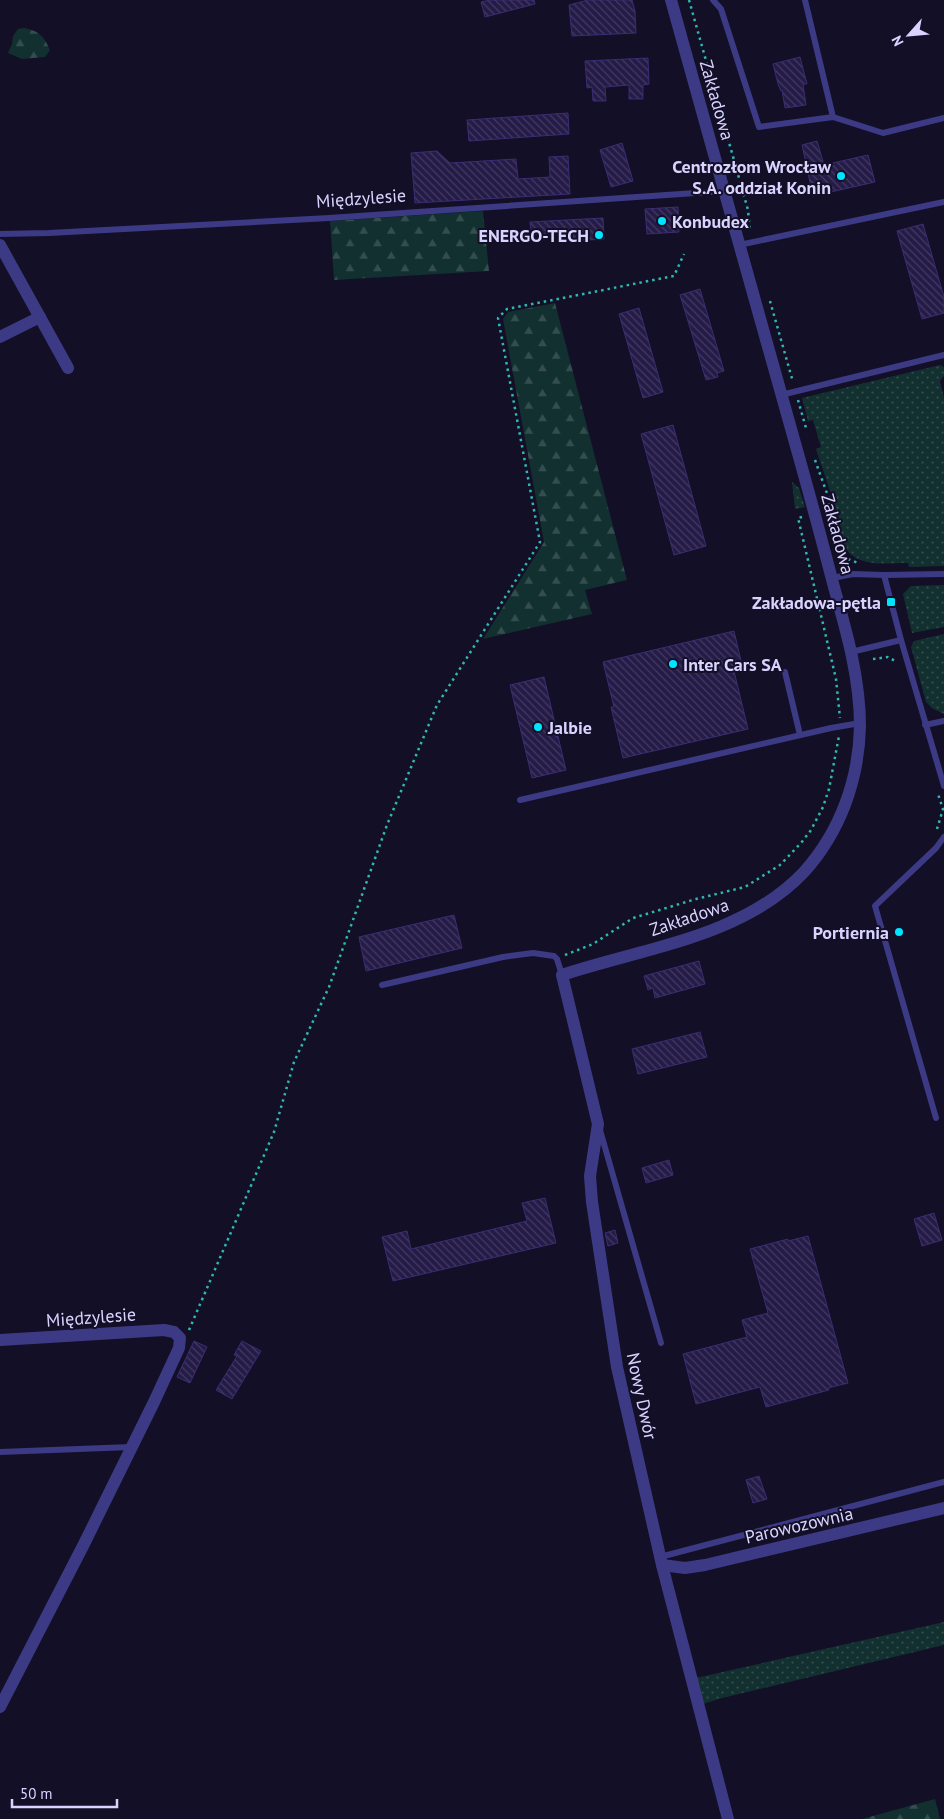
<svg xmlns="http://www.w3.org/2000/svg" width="944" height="1819" font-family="'PT Sans',sans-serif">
  <defs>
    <pattern id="grass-dots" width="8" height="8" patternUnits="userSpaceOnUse" patternTransform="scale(1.25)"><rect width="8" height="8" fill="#12302f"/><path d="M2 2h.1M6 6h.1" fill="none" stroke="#344d4e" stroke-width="1.8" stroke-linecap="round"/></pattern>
    <pattern id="forest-firs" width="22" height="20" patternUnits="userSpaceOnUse" patternTransform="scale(1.25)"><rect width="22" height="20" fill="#12302f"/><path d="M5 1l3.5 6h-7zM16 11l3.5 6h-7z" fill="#344d4e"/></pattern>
    <pattern id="building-back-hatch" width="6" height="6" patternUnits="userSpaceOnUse" patternTransform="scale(1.25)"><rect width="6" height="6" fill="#241b47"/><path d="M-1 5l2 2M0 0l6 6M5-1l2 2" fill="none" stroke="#433b63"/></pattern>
  </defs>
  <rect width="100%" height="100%" fill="#130f26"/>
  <g fill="url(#grass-dots)">
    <path d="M940 365 944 367V376L940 381 944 398V566L909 567 908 563C884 563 854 569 842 542 838 535 837 526 835 519L839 518 816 449 821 447 813 420 808 421 802 398Z"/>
    <polygon points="792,482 799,488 805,507 795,509"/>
    <polygon points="944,585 944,627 912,633 903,594 911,586"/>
    <polygon points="944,634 944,714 932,708 926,702 911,647 914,641"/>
    <polygon points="944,1622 944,1645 722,1698 703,1704 696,1678"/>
  </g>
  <g fill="url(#forest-firs)">
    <path d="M24 28C39 31 44 36 50 50L45 57 22 59 8 53 12 44 13 36 18 29Z"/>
    <polygon points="483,211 489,271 334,280 330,221"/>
    <polygon points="555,303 627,580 585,590 592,614 483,639 544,542 503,319 508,312"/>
    <polygon points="935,1799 940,1819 862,1819"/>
  </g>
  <g fill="url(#building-back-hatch)" stroke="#3b2d73">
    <polygon points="490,0 534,0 535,4 485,17 481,2"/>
    <polygon points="588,0 632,0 635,11 636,33 572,36 569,5"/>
    <polygon points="800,57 807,84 803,84 806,105 785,108 782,90 781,91 778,84 773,64"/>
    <polygon points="648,58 649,84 643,85 643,99 629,99 629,85 605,87 606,101 593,101 592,87 587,88 585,61"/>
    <polygon points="568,113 569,134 469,141 467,120"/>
    <polygon points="817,141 824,165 868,155 875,182 813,196 802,145"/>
    <polygon points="622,143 633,181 611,187 600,150"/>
    <polygon points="437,151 450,163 516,159 518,179 550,177 549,157 568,156 570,194 415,203 411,153"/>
    <polygon points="678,207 679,232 647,234 645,209"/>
    <polygon points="603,218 604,239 574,241 573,232 531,235 530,222"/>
    <polygon points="923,224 944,297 944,313 922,319 897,231"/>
    <polygon points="700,289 724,371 717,373 718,377 706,380 680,295"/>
    <polygon points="639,308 663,392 643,398 619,314"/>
    <polygon points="673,425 706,546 674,555 641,434"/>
    <polygon points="734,631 742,665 733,667 748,729 623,758 611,707 614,707 603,662"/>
    <polygon points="544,677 566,770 532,778 510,685"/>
    <polygon points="454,915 462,948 366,971 359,937"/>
    <polygon points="699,961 705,984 655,998 653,988 648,990 644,976"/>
    <polygon points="700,1032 707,1057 638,1074 632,1049"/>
    <polygon points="669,1160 673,1175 646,1183 642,1168"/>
    <polygon points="545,1198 556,1243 393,1281 382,1237 407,1231 411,1249 527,1221 522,1203"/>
    <polygon points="934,1213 942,1240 922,1246 914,1219"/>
    <polygon points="615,1230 618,1243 608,1246 605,1233"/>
    <polygon points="808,1236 848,1383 828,1388 829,1390 766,1407 760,1387 696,1404 683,1354 747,1337 742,1320 768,1313 750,1249 788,1239 788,1241"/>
    <polygon points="194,1341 207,1347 190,1383 177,1377"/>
    <polygon points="242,1341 261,1351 232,1399 216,1390 237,1356 234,1355"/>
    <polygon points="759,1476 767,1499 753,1503 746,1480"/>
  </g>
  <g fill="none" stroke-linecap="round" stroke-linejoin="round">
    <g stroke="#2fb8b0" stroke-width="2.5" stroke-dasharray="2.5 4" stroke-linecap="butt">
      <polyline points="689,0 748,210 750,231"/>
      <polyline points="770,301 793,382"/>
      <polyline points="798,400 806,428"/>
      <polyline points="815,460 829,499 829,509 827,510"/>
      <polyline points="802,517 798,518 799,522 836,679 840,718"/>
      <polyline points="848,559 858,563"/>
      <polyline points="873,659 888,657 897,662"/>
      <polyline points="937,829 943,809 938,794"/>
      <polyline points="565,955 593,944 633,918 696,899 745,887 780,865 801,843 811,830 823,807 829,789 839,736"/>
      <polyline points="189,1330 274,1132 294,1062 329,987 387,825 437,705 540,542 498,318 507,309 674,276 684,254"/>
    </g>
    <g stroke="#3d3a85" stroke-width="6">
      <polyline points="713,0 721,9 759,127 833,117 883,133 944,118"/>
      <polyline points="805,0 833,117"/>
      <polyline points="0,234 49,233 329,218 725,191"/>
      <polyline points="739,245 944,202"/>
      <polyline points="781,395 944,355"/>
      <polyline points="884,575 944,574"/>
      <polyline points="832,578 853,574 884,575 901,640 851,652"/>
      <polyline points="901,640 944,786"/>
      <polyline points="785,672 800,735"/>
      <polyline points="925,725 944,721"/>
      <polyline points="520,800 831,728 860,723"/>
      <polyline points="382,985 503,957 533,953 554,956 557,959 562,975"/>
      <polyline points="936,1118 875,906 936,848 944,837"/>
      <polyline points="600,1130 661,1343"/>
      <polyline points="0,1452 131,1447"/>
      <polyline points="660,1557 944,1482"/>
    </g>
    <g stroke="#3d3a85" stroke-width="12">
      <path d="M671 0C713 150 754 300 797 450 810 496 822 541 834 587 847 633 860 679 860 726 859 780 840 832 804 872 743 937 643 948 562 975L598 1124 590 1176 592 1202 617 1367 662 1565 728 1819"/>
      <polyline points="0,245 68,368"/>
      <polyline points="0,337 40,317"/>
      <polyline points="0,1340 164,1330 174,1332 180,1338 179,1348 154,1402 84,1544 0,1707"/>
      <polyline points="662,1565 685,1568 705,1565 944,1508"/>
    </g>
  </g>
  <g fill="#00e5ff" stroke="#130f26" stroke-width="2">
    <circle cx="841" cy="176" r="5"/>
    <circle cx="662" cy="221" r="5"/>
    <circle cx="599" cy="235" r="5"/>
    <rect x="886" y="597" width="10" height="10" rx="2.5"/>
    <circle cx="673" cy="664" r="5"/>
    <circle cx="538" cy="727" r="5"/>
    <circle cx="899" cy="932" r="5"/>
  </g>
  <g text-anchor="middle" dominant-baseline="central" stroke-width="4" stroke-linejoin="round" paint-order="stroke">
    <g font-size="18" fill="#d9d4ff" stroke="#130f26">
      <text transform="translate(717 100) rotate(74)">Zakładowa</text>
      <text transform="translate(361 198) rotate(-4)">Międzylesie</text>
      <text transform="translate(838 534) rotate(75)">Zakładowa</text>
      <text transform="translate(689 917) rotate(-19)">Zakładowa</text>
      <text transform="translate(91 1317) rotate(-4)">Międzylesie</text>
      <text transform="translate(642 1396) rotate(78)">Nowy Dwór</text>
      <text transform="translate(799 1525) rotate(-13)">Parowozownia</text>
    </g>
    <g font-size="18" font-weight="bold" fill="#d9d4ff" stroke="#130f26" text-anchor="end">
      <text x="831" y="166">Centrozłom Wrocław<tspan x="831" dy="21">S.A. oddział Konin</tspan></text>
      <text x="672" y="221" text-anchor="start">Konbudex</text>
      <text x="589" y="235">ENERGO-TECH</text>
      <text x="881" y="602">Zakładowa-pętla</text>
      <text x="683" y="664" text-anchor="start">Inter Cars SA</text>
      <text x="548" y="727" text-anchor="start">Jalbie</text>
      <text x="889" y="932">Portiernia</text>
    </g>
  </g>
  <g transform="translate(909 35) rotate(243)" stroke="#130f26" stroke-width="4" paint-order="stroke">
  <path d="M0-4L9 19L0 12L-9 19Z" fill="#d9d4ff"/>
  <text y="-8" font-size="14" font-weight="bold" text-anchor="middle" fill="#d9d4ff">N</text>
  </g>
  <path d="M12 1799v8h105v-8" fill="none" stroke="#d9d4ff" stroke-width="2.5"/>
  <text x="20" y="1799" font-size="15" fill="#d9d4ff" stroke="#130f26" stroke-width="4" paint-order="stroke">50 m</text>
</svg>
